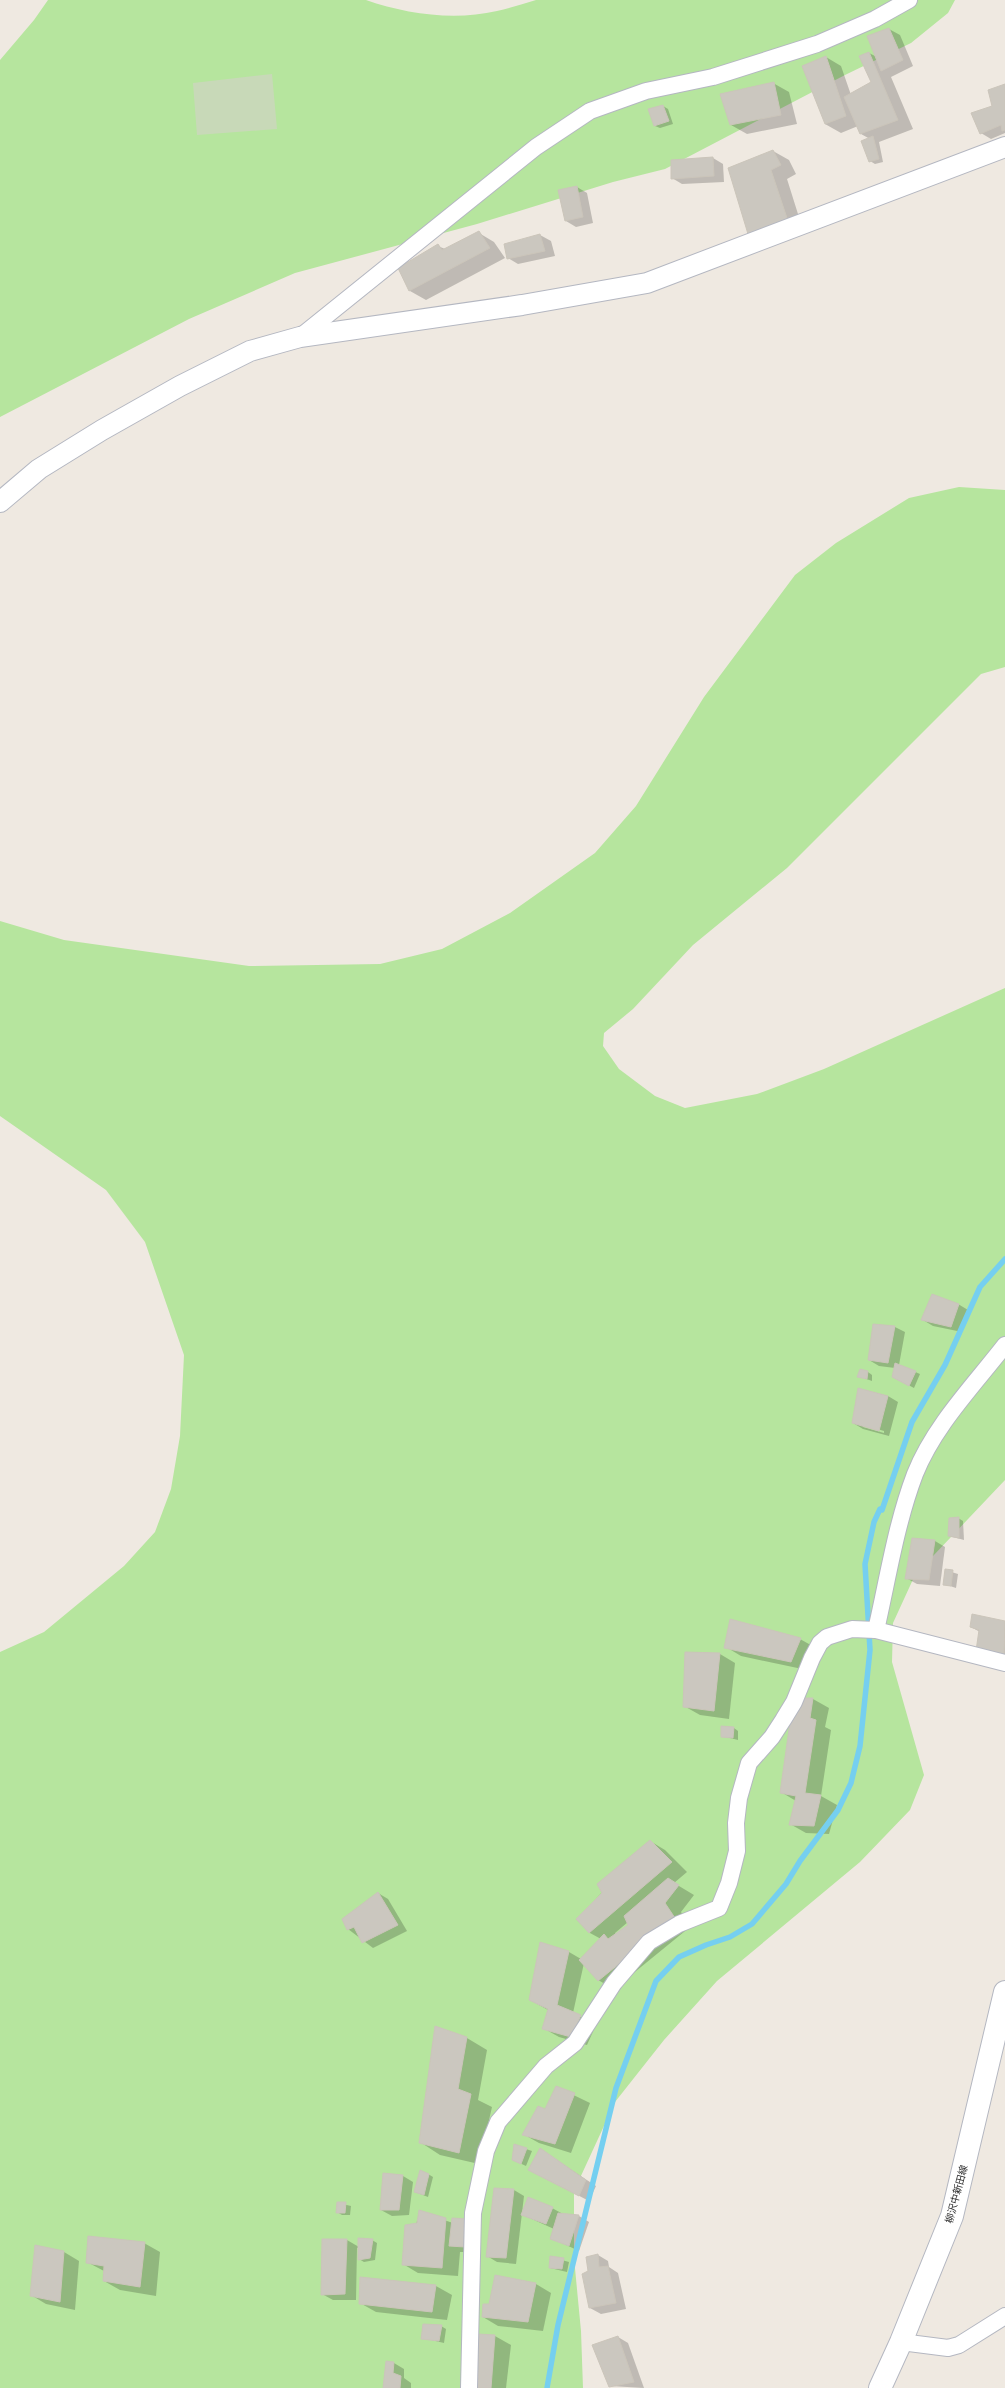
<svg xmlns="http://www.w3.org/2000/svg" width="1005" height="2388" font-family="Barlow,'Noto Sans JP',sans-serif">
  <rect width="100%" height="100%" fill="#efe9e1"/>
  <g fill="#b6e59e">
    <path d="M48 0H366C406 14 454 21 497 11 510 8 523 4 536 0H955L948 13 911 43 845 75 665 169 613 182 477 224 295 273 189 319 0 417V60L34 20Z"/>
    <polygon points="959,487 1005,490 1005,667 981,674 787,868 693,945 633,1009 604,1033 603,1046 619,1069 655,1096 685,1108 757,1094 824,1069 1005,988 1005,1480 915,1575 893,1623 892,1662 924,1775 910,1810 860,1862 717,1981 664,2040 615,2102 574,2191 574,2258 581,2331 583,2388 0,2388 0,1652 44,1632 124,1566 155,1532 171,1489 180,1436 184,1355 145,1242 106,1190 0,1116 0,921 64,940 249,966 380,964 442,949 510,913 595,853 636,806 704,697 795,575 836,543 909,498"/>
  </g>
  <polygon fill="#c8d9b8" points="272,74 277,129 197,135 193,83"/>
  <g fill="#0003" fill-rule="evenodd">
    <polygon points="889,29 900,35 913,66 891,77 913,129 879,142 883,162 875,164 870,161 870,139 861,134 858,126 841,133 825,124 826,57 841,66 851,95 873,83 869,53 877,57"/>
    <polygon points="773,83 789,92 797,124 747,134 731,125"/>
    <polygon points="1005,85 1005,133 991,139 981,133"/>
    <polygon points="663,106 668,109 673,124 660,128 655,126"/>
    <polygon points="773,151 789,160 796,174 787,179 803,230 764,243 729,168"/>
    <polygon points="713,158 723,164 724,182 682,184 672,178"/>
    <polygon points="577,187 587,193 593,223 576,227 566,221"/>
    <polygon points="479,233 494,242 505,258 426,300 410,291 399,268 438,246 445,249"/>
    <polygon points="540,235 551,241 555,256 518,264 508,258"/>
    <polygon points="958,1304 968,1310 962,1332 933,1326 923,1320"/>
    <polygon points="895,1327 905,1332 899,1365 920,1374 914,1388 893,1377 895,1368 879,1366 869,1360"/>
    <polygon points="868,1372 872,1375 872,1381 858,1376"/>
    <path d="M859 1389 888 1396 898 1402 889 1436 863 1429 853 1423ZM863 1425 884 1431V1433L863 1427Z"/>
    <polygon points="958,1518 963,1521 964,1540 949,1536"/>
    <polygon points="913,1539 935,1541 945,1547 940,1586 917,1584 906,1578"/>
    <polygon points="945,1570 958,1574 956,1588 944,1584"/>
    <polygon points="973,1616 1005,1622 1005,1661 980,1632 971,1627"/>
    <polygon points="800,1639 816,1648 807,1670 741,1656 726,1647"/>
    <polygon points="720,1654 735,1663 729,1719 700,1715 684,1706"/>
    <polygon points="802,1699 813,1699 829,1708 825,1727 831,1730 821,1796 837,1805 829,1834 806,1833 790,1824 796,1801 781,1792"/>
    <polygon points="734,1728 738,1731 738,1740 722,1736"/>
    <path d="M650 1841 665 1850 687 1872 674 1883 694 1895 681 1912 690 1927 614 1989 598 1980 584 1963 573 2013 596 2025 587 2045 559 2037 543 2028 548 2010 530 2000 569 1952 581 1959 601 1939 590 1933 577 1919ZM628 1922 630 1925 616 1935 615 1933Z"/>
    <polygon points="378,1893 388,1899 407,1931 373,1948 348,1929"/>
    <polygon points="467,2038 487,2050 478,2100 492,2107 479,2164 440,2155 420,2142"/>
    <polygon points="557,2087 590,2103 571,2153 539,2143 523,2134 546,2110"/>
    <polygon points="514,2145 532,2151 526,2166 513,2160"/>
    <polygon points="541,2150 596,2186 589,2201 539,2175"/>
    <polygon points="384,2174 403,2176 413,2182 409,2215 392,2216 381,2210"/>
    <polygon points="428,2174 433,2177 428,2197 415,2192"/>
    <polygon points="514,2190 524,2196 516,2264 497,2262 487,2256"/>
    <polygon points="338,2203 351,2206 350,2215 342,2215 337,2212"/>
    <polygon points="552,2208 563,2214 579,2216 589,2222 579,2251 551,2238 554,2229 523,2215"/>
    <polygon points="420,2212 453,2223 475,2252 460,2252 458,2276 418,2273 403,2264"/>
    <polygon points="323,2240 347,2240 359,2247 372,2240 377,2243 375,2260 364,2262 359,2259 359,2248 357,2248 356,2300 333,2300 322,2294"/>
    <polygon points="144,2243 160,2252 156,2296 120,2290 104,2281 104,2271 87,2262"/>
    <polygon points="64,2252 79,2261 75,2310 46,2304 31,2295"/>
    <polygon points="598,2255 608,2261 609,2267 618,2273 626,2309 601,2314 590,2308 589,2272"/>
    <polygon points="551,2257 569,2262 567,2272 550,2268"/>
    <polygon points="361,2278 436,2286 452,2295 447,2320 376,2312 360,2303"/>
    <polygon points="536,2284 551,2293 543,2331 498,2326 483,2317 490,2305"/>
    <polygon points="441,2326 446,2329 444,2343 423,2338"/>
    <polygon points="480,2335 495,2336 511,2345 506,2388 476,2388"/>
    <polygon points="618,2337 628,2343 644,2388 610,2386"/>
    <polygon points="387,2363 394,2363 404,2369 404,2378 411,2383 411,2388 384,2388"/>
  </g>
  <g fill="none" stroke-linecap="round" stroke-linejoin="round">
    <polyline stroke="#75cff0" stroke-width="5.5" points="547,2388 558,2325 616,2088 656,1981 679,1957 706,1945 730,1937 752,1924 786,1884 800,1861 838,1810 851,1783 860,1746 870,1650 865,1564 874,1522 880,1509 882,1510 912,1422 945,1365 980,1287 1005,1259"/>
  </g>
  <g fill="#cbc7bf" stroke="#cbc5ba">
    <polygon points="889,28 903,60 881,71 867,36"/>
    <polygon points="869,52 898,120 860,134 844,97 871,82 859,56"/>
    <polygon points="826,56 846,116 825,124 802,66"/>
    <polygon points="774,82 781,115 730,125 720,94"/>
    <polygon points="1005,84 1005,130 1002,131 1001,125 980,134 971,113 992,106 988,90"/>
    <polygon points="663,105 669,121 654,126 648,109"/>
    <polygon points="873,136 879,159 869,162 861,141"/>
    <polygon points="773,150 781,165 771,170 788,221 748,234 728,168"/>
    <polygon points="713,157 714,176 671,179 671,160"/>
    <polygon points="577,186 583,217 565,221 558,190"/>
    <polygon points="479,231 490,248 409,291 398,268 438,244 442,250"/>
    <polygon points="540,234 545,251 507,259 504,244"/>
    <polygon points="932,1294 959,1304 951,1327 921,1320"/>
    <polygon points="873,1324 895,1326 888,1363 868,1360"/>
    <polygon points="895,1363 916,1371 909,1386 892,1377"/>
    <polygon points="860,1369 868,1371 867,1379 857,1377"/>
    <polygon points="858,1388 888,1396 879,1431 852,1423"/>
    <polygon points="959,1517 959,1538 948,1536 949,1518"/>
    <polygon points="912,1538 935,1540 929,1580 905,1579"/>
    <polygon points="945,1569 953,1570 951,1586 943,1585"/>
    <polygon points="972,1614 1005,1621 1004,1658 976,1651 979,1630 970,1627"/>
    <polygon points="730,1619 801,1638 791,1662 724,1648"/>
    <polygon points="685,1652 720,1653 714,1711 683,1707"/>
    <polygon points="802,1698 813,1698 810,1718 816,1720 805,1793 821,1795 814,1826 789,1825 796,1796 780,1793 790,1722"/>
    <polygon points="721,1726 734,1727 733,1738 721,1737"/>
    <polygon points="650,1840 672,1862 589,1933 576,1919 602,1893 597,1884"/>
    <polygon points="668,1878 679,1885 665,1903 675,1918 598,1981 579,1960 604,1934 608,1939 628,1925 624,1916"/>
    <polygon points="378,1892 398,1925 362,1943 354,1927 347,1930 342,1919"/>
    <polygon points="540,1942 569,1951 557,2005 581,2015 571,2037 542,2029 548,2009 529,2000"/>
    <polygon points="435,2026 467,2037 458,2089 471,2094 459,2153 419,2143"/>
    <polygon points="556,2086 575,2093 555,2144 522,2135 538,2106 545,2109"/>
    <polygon points="514,2144 527,2148 521,2164 512,2160"/>
    <polygon points="540,2148 586,2180 579,2196 528,2170"/>
    <polygon points="420,2170 429,2174 424,2195 414,2192"/>
    <polygon points="383,2173 403,2175 399,2210 380,2210"/>
    <polygon points="494,2188 514,2189 506,2258 486,2257"/>
    <polygon points="528,2197 553,2207 546,2224 521,2215"/>
    <polygon points="337,2202 346,2202 345,2213 336,2213"/>
    <polygon points="419,2210 446,2218 442,2268 402,2265 405,2225 417,2223"/>
    <polygon points="558,2213 579,2215 569,2246 550,2239"/>
    <polygon points="452,2218 469,2219 465,2247 449,2246"/>
    <polygon points="88,2236 145,2242 140,2287 103,2281 104,2266 86,2263"/>
    <polygon points="358,2238 373,2239 370,2258 358,2260"/>
    <polygon points="322,2239 347,2239 345,2294 321,2295"/>
    <polygon points="35,2245 64,2251 60,2302 30,2296"/>
    <polygon points="598,2254 599,2267 608,2266 616,2303 589,2308 582,2274 588,2271 586,2257"/>
    <polygon points="550,2256 564,2258 562,2269 549,2268"/>
    <polygon points="495,2275 536,2283 528,2322 482,2317 483,2304 489,2304"/>
    <polygon points="360,2277 436,2285 432,2312 359,2304"/>
    <polygon points="423,2324 442,2325 439,2341 421,2339"/>
    <polygon points="479,2334 495,2335 491,2388 475,2388"/>
    <polygon points="618,2336 634,2382 609,2387 592,2345"/>
    <polygon points="386,2361 394,2362 393,2373 401,2376 400,2388 383,2388"/>
  </g>
  <g fill="none" stroke-linecap="round" stroke-linejoin="round">
    <g stroke="#b4b7c1" stroke-width="18">
      <g id="minor">
        <polyline points="300,337 536,147 590,111 646,91 713,77 817,44 875,19 909,0"/>
        <path d="M876 1630C888 1578 896 1524 915 1474 934 1426 974 1385 1005 1345"/>
        <polyline points="901,2342 948,2348 959,2345 1005,2316"/>
        <polyline points="469,2388 473,2213 486,2151 498,2122 546,2066 575,2043 614,1983 649,1942 679,1924 719,1908 729,1883 737,1851 736,1823 739,1798 749,1763 772,1737 783,1720 794,1702 812,1658 820,1643 827,1637 852,1629 876,1630 1005,1663"/>
      </g>
    </g>
    <g stroke="#b4b7c1" stroke-width="22">
      <polyline id="tertiary" points="0,502 39,469 102,430 180,386 250,351 300,337 522,305 647,283 1005,147"/>
    </g>
    <g stroke="#b4b7c1" stroke-width="24">
      <polyline id="secondary" points="880,2388 901,2342 952,2216 1005,1992"/>
    </g>
    <use href="#minor" stroke="#fff" stroke-width="16"/>
    <use href="#tertiary" stroke="#fff" stroke-width="20"/>
    <use href="#secondary" stroke="#fff" stroke-width="22"/>
  </g>
  <g text-anchor="middle" dominant-baseline="central" stroke-width="3" stroke-linejoin="round" paint-order="stroke">
    <g font-size="10" fill="#2e2e2e" stroke="#fff">
      <text transform="translate(956 2194) rotate(-75)">柳沢中新田線</text>
    </g>
  </g>
</svg>
